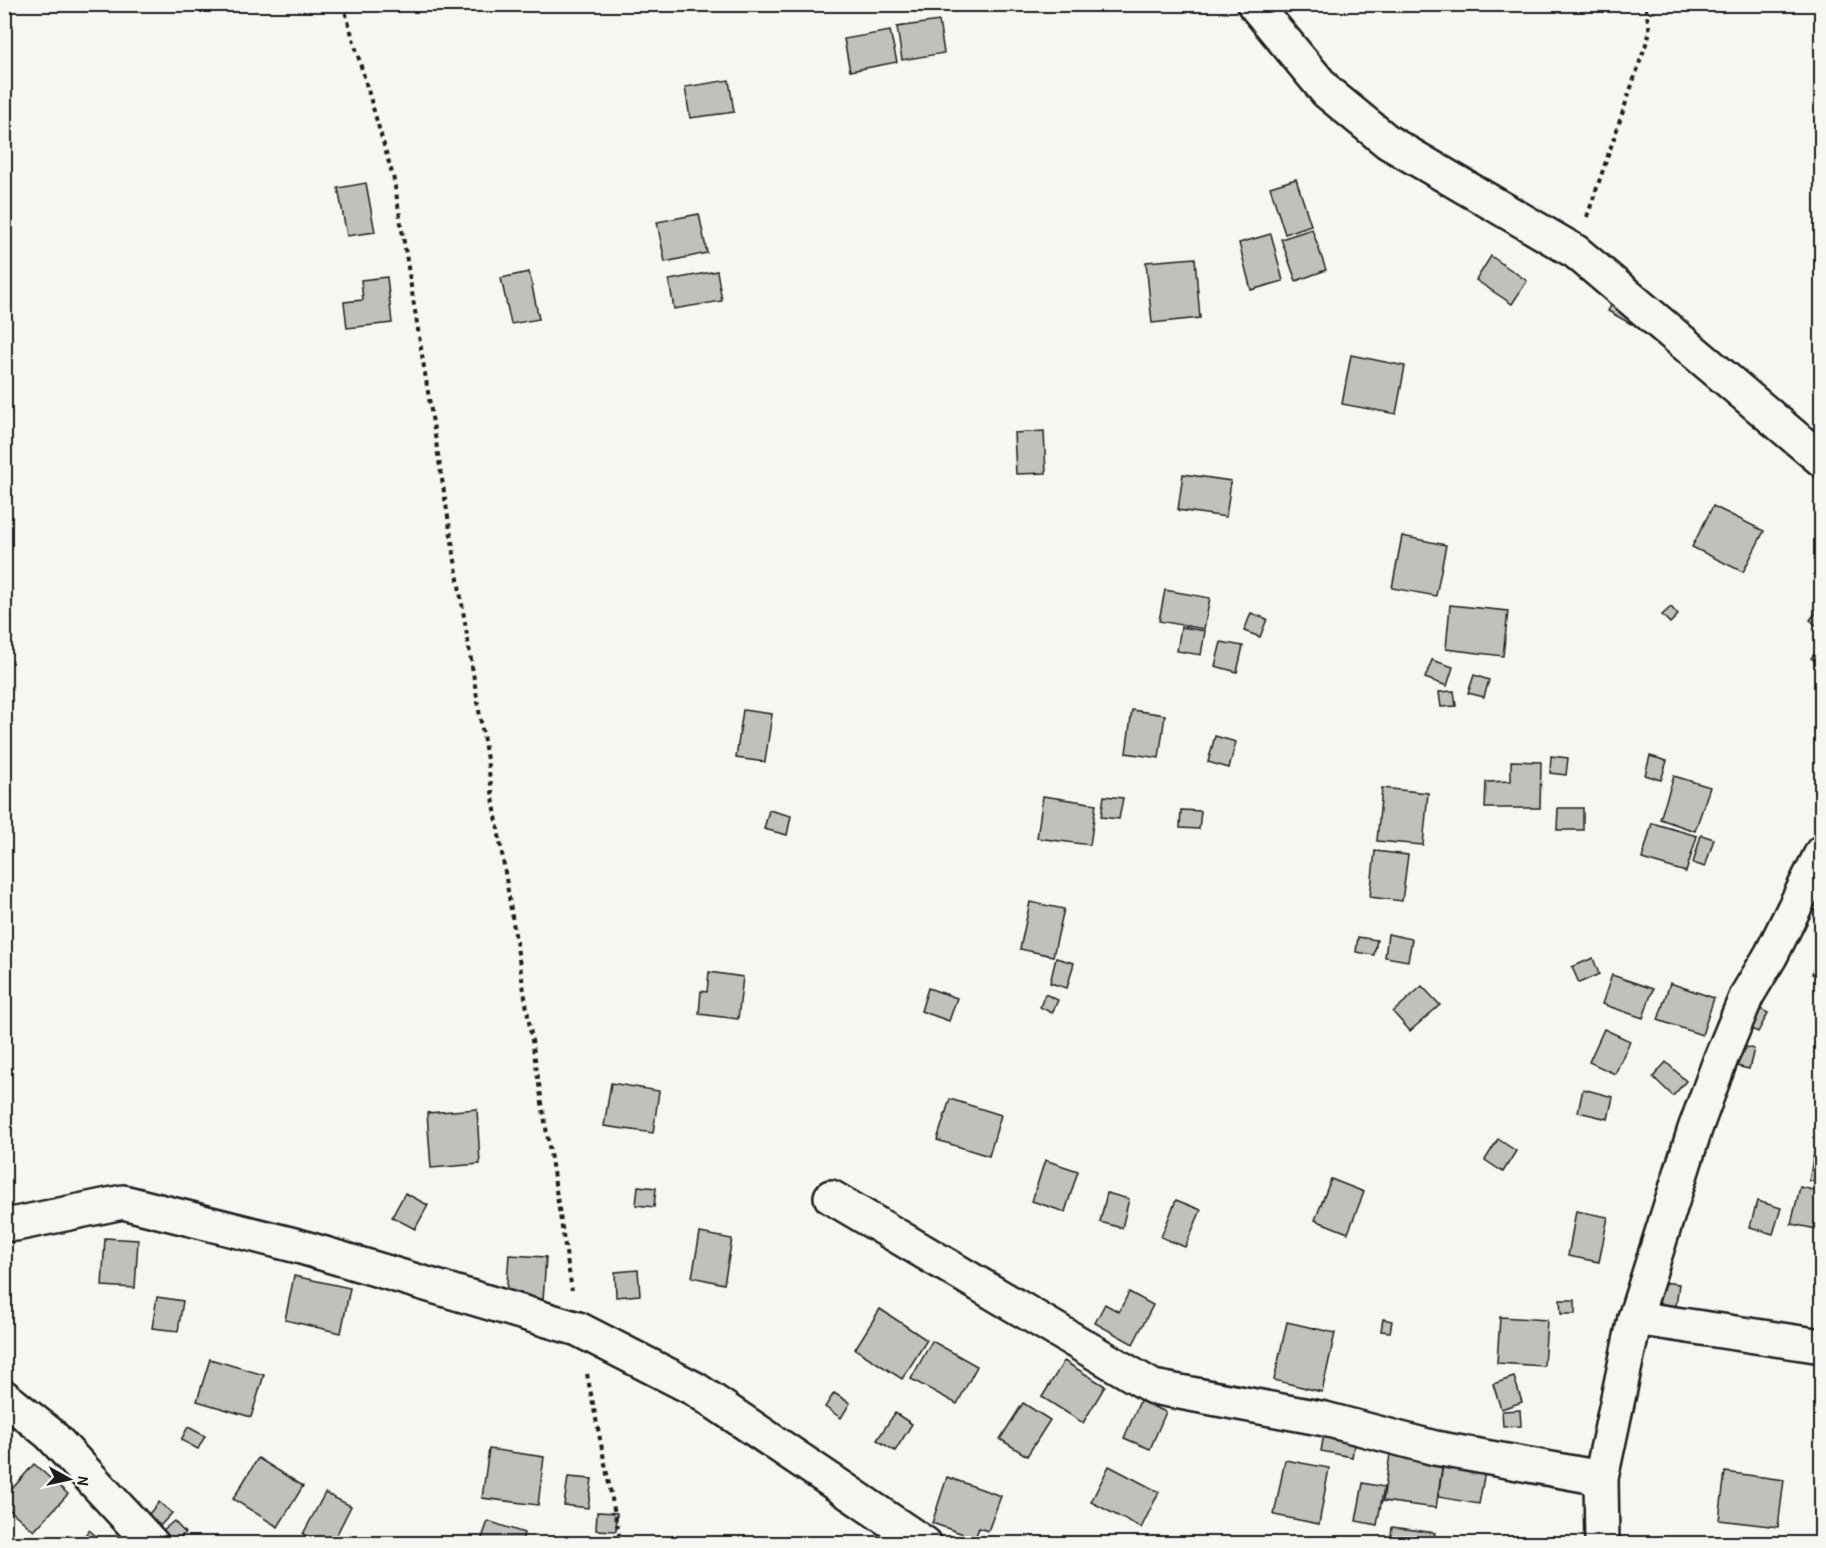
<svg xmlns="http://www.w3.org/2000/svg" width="1826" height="1548" font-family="'Patrick Hand',sans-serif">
  <rect width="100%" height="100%" fill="#f6f6f2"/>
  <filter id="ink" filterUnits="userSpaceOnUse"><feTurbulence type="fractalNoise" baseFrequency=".0167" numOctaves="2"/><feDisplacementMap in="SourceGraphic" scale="12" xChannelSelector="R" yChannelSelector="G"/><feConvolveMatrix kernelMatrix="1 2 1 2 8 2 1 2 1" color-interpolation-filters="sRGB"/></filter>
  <g filter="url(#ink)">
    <g fill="#c0c0bd" stroke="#1c1c1c" stroke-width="1.5">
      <polygon points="939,21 944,53 902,60 897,27"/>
      <polygon points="890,31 897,62 850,71 844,39"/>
      <polygon points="729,80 734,112 690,118 685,87"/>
      <polygon points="1296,179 1311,225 1285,234 1270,187"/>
      <polygon points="366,183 375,232 347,236 338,188"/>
      <polygon points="699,214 707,253 665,262 657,222"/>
      <polygon points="1312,229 1326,270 1296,281 1281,239"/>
      <polygon points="1271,234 1283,281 1251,290 1239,243"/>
      <polygon points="1491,256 1527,281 1512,304 1476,280"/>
      <polygon points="1195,258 1200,318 1152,323 1146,262"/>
      <polygon points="717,271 722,301 674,309 669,280"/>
      <polygon points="529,272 539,319 511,324 501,278"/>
      <polygon points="387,277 392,323 347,328 344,302 363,300 361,280"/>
      <polygon points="1617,295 1640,308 1631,324 1608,311"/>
      <polygon points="1351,355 1405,366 1396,414 1342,404"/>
      <polygon points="1044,431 1046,473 1016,474 1014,433"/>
      <polygon points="1183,474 1231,481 1226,517 1178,510"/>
      <polygon points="1713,506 1764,531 1743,572 1692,547"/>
      <polygon points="1402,536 1446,545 1436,596 1392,588"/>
      <polygon points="1165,590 1210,598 1204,629 1159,621"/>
      <polygon points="1450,605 1508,611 1503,656 1446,649"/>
      <polygon points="1822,605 1822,630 1810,620"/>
      <polygon points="1671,607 1678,615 1670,623 1662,615"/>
      <polygon points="1251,613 1267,619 1260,637 1244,631"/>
      <polygon points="1181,627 1205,631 1201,655 1177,651"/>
      <polygon points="1221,642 1243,646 1237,672 1215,666"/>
      <polygon points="1822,644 1822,666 1811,658"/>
      <polygon points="1432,660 1453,667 1447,686 1425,678"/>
      <polygon points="1474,675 1489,680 1484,697 1468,693"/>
      <polygon points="1454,691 1456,706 1441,707 1439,692"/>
      <polygon points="743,710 772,714 765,762 736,758"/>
      <polygon points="1132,710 1165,715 1159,758 1126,753"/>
      <polygon points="1215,736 1236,742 1229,768 1208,762"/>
      <polygon points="1551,756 1568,758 1566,775 1550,773"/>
      <polygon points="1650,756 1667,761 1661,780 1645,775"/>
      <polygon points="1511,761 1541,762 1540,808 1485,808 1486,782 1511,781"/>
      <polygon points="1674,776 1710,787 1695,831 1660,819"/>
      <polygon points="1382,788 1428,793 1423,845 1377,841"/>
      <polygon points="1043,796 1096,804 1090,845 1037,838"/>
      <polygon points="1104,796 1123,798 1119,819 1101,817"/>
      <polygon points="1558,808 1583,808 1583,830 1557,830"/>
      <polygon points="769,810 791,816 787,835 764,829"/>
      <polygon points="1181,810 1201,811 1199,829 1180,828"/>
      <polygon points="1652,823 1697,836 1686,872 1642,859"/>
      <polygon points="1701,835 1714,839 1705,867 1693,863"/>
      <polygon points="1375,851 1408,855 1402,901 1370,897"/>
      <polygon points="1030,902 1064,909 1053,956 1020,949"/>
      <polygon points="1388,934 1412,939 1408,961 1385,957"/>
      <polygon points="1358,937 1377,940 1374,955 1356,952"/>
      <polygon points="1819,945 1822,946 1822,977 1812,974"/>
      <polygon points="1056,958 1074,963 1067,988 1050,983"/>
      <polygon points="1593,958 1599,974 1579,983 1572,967"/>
      <polygon points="709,972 743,977 738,1019 699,1014 701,991 707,992"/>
      <polygon points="1612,975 1653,989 1643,1018 1602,1004"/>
      <polygon points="1670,983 1714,998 1702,1035 1658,1020"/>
      <polygon points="1422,986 1440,1005 1410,1031 1393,1012"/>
      <polygon points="928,988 957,998 949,1021 921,1011"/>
      <polygon points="1045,994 1058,1000 1052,1013 1040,1007"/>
      <polygon points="1751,1004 1768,1013 1758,1032 1741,1024"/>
      <polygon points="1604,1029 1630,1041 1615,1074 1589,1062"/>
      <polygon points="1733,1044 1754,1049 1749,1069 1728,1064"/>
      <polygon points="1666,1062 1686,1081 1673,1096 1653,1077"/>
      <polygon points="611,1083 659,1091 653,1133 604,1126"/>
      <polygon points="1583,1089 1613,1097 1608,1119 1578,1112"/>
      <polygon points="950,1099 1001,1115 989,1156 937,1140"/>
      <polygon points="477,1109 480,1164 431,1168 427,1113"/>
      <polygon points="1498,1139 1516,1151 1503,1172 1485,1160"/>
      <polygon points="1816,1142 1822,1143 1822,1183 1809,1181"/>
      <polygon points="1045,1160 1078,1171 1065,1212 1032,1201"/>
      <polygon points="1331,1179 1364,1192 1348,1233 1315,1220"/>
      <polygon points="638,1186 656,1188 654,1207 636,1205"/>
      <polygon points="1800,1187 1822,1192 1822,1230 1791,1224"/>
      <polygon points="405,1193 428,1205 415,1229 392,1217"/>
      <polygon points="1107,1193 1129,1199 1122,1228 1100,1222"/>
      <polygon points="1176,1200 1201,1210 1185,1247 1161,1237"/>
      <polygon points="1757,1201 1781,1208 1773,1234 1750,1227"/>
      <polygon points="1576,1211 1608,1217 1599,1262 1568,1256"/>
      <polygon points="700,1233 732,1239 724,1284 692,1277"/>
      <polygon points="105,1238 138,1240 135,1288 102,1286"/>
      <polygon points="509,1255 546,1257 543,1300 506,1298"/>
      <polygon points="638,1270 640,1295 616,1297 615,1272"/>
      <polygon points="294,1276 350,1288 341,1333 285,1320"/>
      <polygon points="1653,1281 1679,1284 1675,1313 1649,1310"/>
      <polygon points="1129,1292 1153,1305 1133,1344 1095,1323 1105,1304 1119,1312"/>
      <polygon points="157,1297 183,1301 178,1331 152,1328"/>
      <polygon points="1560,1300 1575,1300 1575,1314 1561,1314"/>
      <polygon points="880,1309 927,1340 902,1379 855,1349"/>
      <polygon points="1500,1317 1547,1320 1544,1366 1497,1363"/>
      <polygon points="1383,1319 1392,1321 1390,1332 1381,1331"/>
      <polygon points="1287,1322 1335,1333 1322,1392 1274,1380"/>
      <polygon points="932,1341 977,1366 957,1404 911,1379"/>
      <polygon points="210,1359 264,1375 251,1417 197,1401"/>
      <polygon points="1064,1361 1105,1386 1083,1423 1042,1397"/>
      <polygon points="1514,1377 1522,1402 1501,1409 1493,1384"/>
      <polygon points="834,1393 850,1403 841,1418 825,1407"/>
      <polygon points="1140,1401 1166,1412 1150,1449 1124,1438"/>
      <polygon points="1023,1403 1050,1420 1027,1456 1000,1439"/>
      <polygon points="1520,1410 1521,1426 1503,1427 1502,1411"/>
      <polygon points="895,1413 912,1424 895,1451 877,1440"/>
      <polygon points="188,1427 205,1436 198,1449 181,1440"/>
      <polygon points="1325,1428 1356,1434 1352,1457 1321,1451"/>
      <polygon points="489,1449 544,1457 538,1505 482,1498"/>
      <polygon points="1390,1454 1443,1461 1436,1508 1383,1501"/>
      <polygon points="258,1458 303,1486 278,1527 233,1499"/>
      <polygon points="1444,1459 1486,1466 1479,1504 1438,1497"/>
      <polygon points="1285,1460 1329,1468 1319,1524 1274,1515"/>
      <polygon points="34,1464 68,1494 34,1531 4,1505 4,1498"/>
      <polygon points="1109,1466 1159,1492 1141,1528 1091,1502"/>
      <polygon points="1725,1472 1784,1480 1778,1527 1719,1520"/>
      <polygon points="568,1477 592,1479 588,1508 564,1505"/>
      <polygon points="947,1477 1001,1496 988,1531 979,1528 975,1538 932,1523"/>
      <polygon points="1363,1483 1384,1487 1377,1525 1356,1521"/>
      <polygon points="325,1493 351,1506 332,1544 322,1544 303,1534"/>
      <polygon points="159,1502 172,1513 160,1526 148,1515"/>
      <polygon points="597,1512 617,1513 616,1531 596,1530"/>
      <polygon points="174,1521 185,1533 173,1544 162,1531"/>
      <polygon points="488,1521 524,1533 521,1544 480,1544"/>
      <polygon points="1392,1527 1435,1533 1433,1544 1390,1544"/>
      <polygon points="89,1530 103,1542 102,1544 78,1544"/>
    </g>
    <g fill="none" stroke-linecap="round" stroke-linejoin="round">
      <g stroke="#1c1c1c" stroke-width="38">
        <g id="minor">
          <polyline points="1254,4 1327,92 1388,142 1576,252 1822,460"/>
          <polyline points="831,1197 1153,1387 1325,1419 1435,1448 1601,1478"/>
          <polyline points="4,1224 16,1224 123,1202 298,1246 578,1329 695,1389 925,1544"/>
          <polyline points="1635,1318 1695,1129 1721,1058 1747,995 1771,955 1822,852"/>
          <polyline points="4,1397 50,1434 152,1544"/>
          <polyline points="1602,1544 1601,1478 1635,1318 1822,1346"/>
        </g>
      </g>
      <g stroke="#1c1c1c" stroke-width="4" stroke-dasharray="4.5 4.5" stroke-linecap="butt">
        <polyline points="343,4 394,180 572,1290"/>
        <polyline points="1587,217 1650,32 1645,4"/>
        <polyline points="587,1374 621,1544"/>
      </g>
      <use href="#minor" stroke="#f6f6f2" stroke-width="33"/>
    </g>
  </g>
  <rect width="1826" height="1548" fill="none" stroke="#f6f6f2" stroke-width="24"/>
  <rect x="12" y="12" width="1802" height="1524" fill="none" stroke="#1c1c1c" stroke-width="2" filter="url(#ink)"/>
  <g transform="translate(69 1479) rotate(98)" stroke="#f6f6f2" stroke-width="4.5" paint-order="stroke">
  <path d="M0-4.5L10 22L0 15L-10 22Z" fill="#1c1c1c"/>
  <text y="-9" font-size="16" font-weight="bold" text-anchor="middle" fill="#1c1c1c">N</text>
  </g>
</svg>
